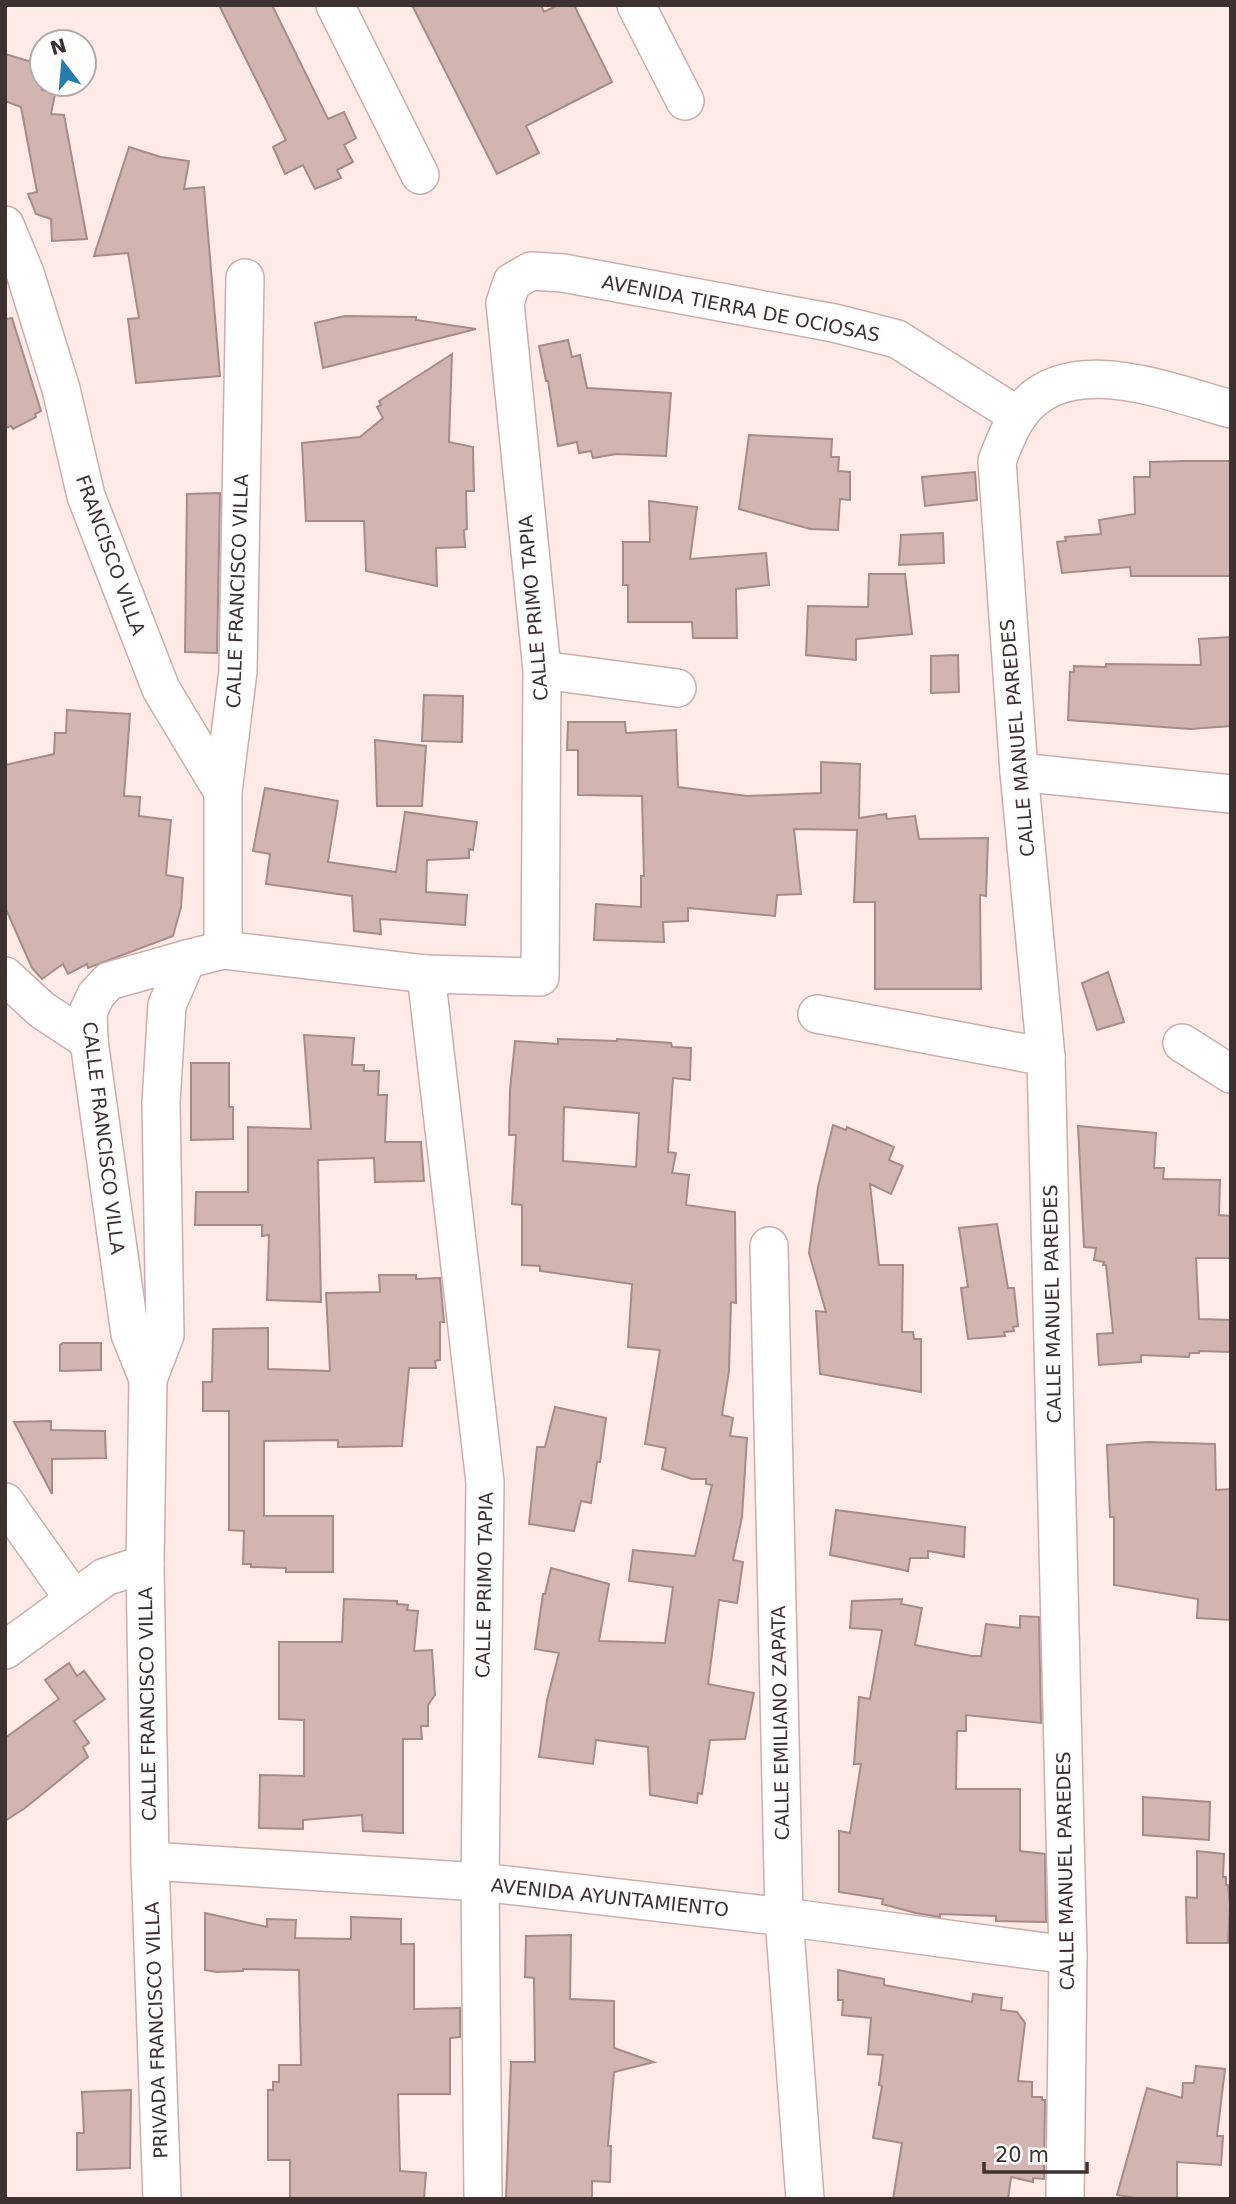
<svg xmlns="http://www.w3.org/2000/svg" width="1236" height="2204" font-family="'DejaVu Sans',sans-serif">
  <rect width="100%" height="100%" fill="#feebe8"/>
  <g fill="#d2b5b1" stroke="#a78b87" stroke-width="2" fill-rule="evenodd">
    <polygon points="219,5 272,5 328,119 344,112 356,138 344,145 353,162 337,170 341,178 315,189 303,165 285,174 273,147 286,140"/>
    <polygon points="412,5 541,5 544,12 558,5 574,5 612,82 526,126 539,153 497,174"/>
    <polygon points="5,54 42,65 42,90 55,94 51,114 64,115 87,239 52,241 51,219 36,214 28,194 37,192 21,107 5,101"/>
    <polygon points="129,147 161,157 189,161 184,189 204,187 220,376 136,383 128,319 139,318 128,253 94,256"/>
    <polygon points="345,316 416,317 416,320 476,329 323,368 315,323"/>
    <polygon points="12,318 41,411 35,414 36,417 13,429 11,426 5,428 5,319"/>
    <polygon points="568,340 572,357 580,355 587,388 671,393 666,456 616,454 593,458 591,451 579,453 577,442 558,446 548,381 546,381 539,346"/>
    <polygon points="452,354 449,442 473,447 474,491 466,491 467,529 464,530 465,547 436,548 437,586 366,571 364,521 306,521 302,443 360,437 383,418 377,407 381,405 379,401"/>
    <polygon points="749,435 832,439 831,457 839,457 838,471 850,472 850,500 840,499 838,530 810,529 739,509"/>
    <polygon points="1185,461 1231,461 1231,576 1131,576 1130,567 1062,573 1057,542 1066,541 1065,537 1101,534 1099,520 1135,514 1134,477 1150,477 1150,462"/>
    <polygon points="975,472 977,500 925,506 922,477"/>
    <polygon points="220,493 217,653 185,652 187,494"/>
    <polygon points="649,501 697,507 690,559 766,553 769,585 736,589 737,638 693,638 692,622 628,622 628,585 623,585 623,542 650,542"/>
    <polygon points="943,533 944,563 899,565 901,535"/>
    <polygon points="869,574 905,574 912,634 856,639 856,660 806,655 808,606 868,607"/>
    <polygon points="1231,637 1231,726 1190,729 1068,720 1070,672 1074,672 1074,666 1106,667 1106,664 1201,665 1199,639"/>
    <polygon points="958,655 959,692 931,693 931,656"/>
    <polygon points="424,695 463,696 462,742 422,741"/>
    <polygon points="67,710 130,714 124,796 140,797 139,816 171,820 166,875 183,878 181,907 173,936 88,968 87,964 68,974 63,964 42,979 32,968 5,907 5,765 54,754 55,733 66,733"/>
    <polygon points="568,722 625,722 626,733 676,730 678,787 747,796 821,793 821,762 860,764 859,818 886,814 887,819 915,816 919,839 988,838 986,896 980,895 981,989 875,989 875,902 854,902 857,830 794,829 801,894 777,895 775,916 688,908 688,921 663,922 664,942 594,940 596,904 641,907 641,876 644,876 642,796 578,795 578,750 567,750"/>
    <polygon points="375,740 426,746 422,806 377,806"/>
    <polygon points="265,788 338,801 328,862 396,872 405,812 477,822 473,850 469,849 469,858 427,860 426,892 467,895 465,925 380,919 381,934 354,931 352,896 266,884 270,854 253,851"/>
    <polygon points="1108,972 1124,1022 1097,1030 1082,983"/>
    <polygon points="304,1035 354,1038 352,1065 364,1065 364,1071 379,1071 378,1095 387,1095 385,1142 421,1142 424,1181 375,1182 374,1158 318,1160 321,1302 267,1300 269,1235 262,1236 262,1225 195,1225 196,1192 248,1192 248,1127 311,1129"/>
    <path d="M558 1039 617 1041V1039L671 1043 672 1047 691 1048 690 1080 673 1078 668 1152 676 1153 672 1173 689 1175 686 1205 735 1212 736 1303 731 1302 729 1371 722 1415 733 1418 730 1436 747 1438 742 1517 733 1560 743 1562 737 1603 719 1600 708 1684 754 1693 745 1739 710 1740 702 1794 698 1793 697 1803 650 1795 648 1747 596 1740 593 1764 539 1757 547 1700 559 1653 535 1649 543 1594H545L551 1568 609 1584 599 1641 665 1643 673 1587 629 1581 633 1550 695 1556 712 1485 706 1484V1479H692L662 1469 666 1448 645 1444 660 1350 628 1347 632 1284 540 1271V1266L522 1265V1205L512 1204 516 1135H509L510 1090 515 1041 558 1044ZM564 1107 639 1113 636 1167 563 1161Z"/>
    <polygon points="191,1063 229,1063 229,1107 233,1107 233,1139 191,1140"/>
    <polygon points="833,1125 846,1130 847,1127 894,1147 889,1160 903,1166 891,1194 870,1184 879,1265 903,1265 902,1332 913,1332 914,1339 921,1339 921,1392 820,1374 816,1311 826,1312 809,1253 818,1187"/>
    <polygon points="1078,1126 1156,1133 1154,1168 1164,1168 1163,1179 1220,1180 1219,1215 1231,1216 1231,1258 1196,1258 1199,1319 1231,1320 1231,1352 1199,1351 1199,1353 1190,1353 1189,1357 1141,1355 1141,1362 1099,1365 1097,1334 1113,1333 1106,1265 1103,1265 1104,1262 1094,1260 1096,1248 1084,1247"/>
    <polygon points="997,1224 1008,1288 1014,1288 1018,1326 1013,1327 1014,1331 1004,1332 1005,1336 968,1339 961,1288 968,1287 959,1228"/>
    <polygon points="379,1275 416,1275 416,1279 440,1278 444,1322 440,1322 440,1360 435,1361 436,1368 409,1368 402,1446 338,1447 338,1440 264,1441 264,1516 333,1516 333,1572 286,1572 286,1568 251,1567 251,1564 243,1564 244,1531 229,1530 229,1411 203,1411 203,1382 212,1382 213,1329 268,1328 268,1369 330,1371 326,1293 380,1292"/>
    <polygon points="63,1343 101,1343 101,1370 60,1371 60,1345"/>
    <polygon points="555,1407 606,1418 600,1462 597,1462 591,1503 581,1501 574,1531 529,1524 537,1447 545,1447"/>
    <polygon points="51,1421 51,1430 105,1431 106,1458 52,1459 52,1494 14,1422"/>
    <polygon points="1148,1442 1215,1444 1216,1490 1231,1489 1231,1620 1197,1618 1198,1599 1114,1585 1114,1517 1110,1517 1107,1445"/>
    <polygon points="836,1510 965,1527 964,1557 928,1551 928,1558 910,1558 908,1571 830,1555"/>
    <polygon points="344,1599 397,1601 397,1604 408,1605 407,1610 418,1611 414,1651 432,1650 435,1695 428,1705 428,1726 421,1726 422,1739 403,1739 403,1833 363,1831 362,1815 303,1820 303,1829 259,1828 260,1775 304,1776 304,1720 279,1719 279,1642 342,1642"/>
    <polygon points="902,1599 901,1604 922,1608 915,1645 972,1656 981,1656 986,1624 1020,1628 1020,1616 1039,1617 1041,1723 966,1715 966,1731 957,1731 956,1789 1020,1789 1020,1851 1045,1854 1046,1922 996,1921 996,1916 940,1914 940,1917 916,1913 882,1904 883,1899 839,1892 839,1831 850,1833 861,1764 854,1764 859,1697 870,1699 882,1630 850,1628 852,1601"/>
    <polygon points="69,1663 77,1676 84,1671 105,1699 74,1721 89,1743 83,1747 88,1757 25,1808 5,1821 5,1738 59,1699 45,1680"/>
    <polygon points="1143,1797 1210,1802 1209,1840 1143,1835"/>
    <polygon points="1197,1851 1224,1854 1223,1877 1226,1877 1226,1885 1228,1885 1230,1906 1228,1943 1187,1943 1186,1897 1197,1898"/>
    <polygon points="205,1913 267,1927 267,1919 296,1920 295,1938 351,1939 351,1917 401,1919 401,1944 414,1944 414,2009 460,2008 460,2037 450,2038 450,2094 398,2094 400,2171 426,2173 424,2199 290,2199 290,2160 268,2160 268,2090 273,2090 273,2082 279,2082 279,2065 301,2065 299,1970 243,1969 243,1971 216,1972 205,1970"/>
    <polygon points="571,1935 570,1999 614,2001 614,2048 654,2062 614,2072 608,2146 611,2146 610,2182 592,2181 592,2199 506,2199 511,2062 535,2062 534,1978 525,1977 526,1936"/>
    <polygon points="838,1970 884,1979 884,1985 972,2002 973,1994 1002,1998 1001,2010 1017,2012 1025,2023 1018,2081 1032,2082 1032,2097 1042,2097 1042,2100 1045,2100 1044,2179 1033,2178 1033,2182 1011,2177 1008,2199 893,2199 902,2143 873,2138 882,2086 879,2085 883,2055 868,2054 871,2018 842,2015 843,2000 838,2000"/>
    <polygon points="1196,2066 1225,2069 1217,2136 1223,2136 1221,2165 1177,2162 1177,2199 1142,2199 1117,2195 1147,2088 1182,2098 1183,2083 1194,2083"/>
    <polygon points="131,2090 130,2168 77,2170 77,2133 84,2133 82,2092"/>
  </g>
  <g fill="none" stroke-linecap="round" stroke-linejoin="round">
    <g stroke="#cbaeaa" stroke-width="40">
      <g id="minor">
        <polyline points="335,5 420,175"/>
        <polyline points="636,5 685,101"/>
        <polyline points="5,225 25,273 61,389 86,496 161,689 223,792"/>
        <polyline points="542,670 677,688"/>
        <polyline points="1019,772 1231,794"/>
        <polyline points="223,950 223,792 238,671 245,278"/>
        <polyline points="426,974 485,1482 480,1882 483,2199"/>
        <polyline points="5,976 42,1010 89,1041"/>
        <polyline points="817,1014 1046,1057"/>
        <polyline points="1182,1043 1231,1074"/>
        <polyline points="769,1246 784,1917 805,2199"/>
        <polyline points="148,1379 130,1334 89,1041 88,1012 96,995 109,981 187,959"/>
        <polyline points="5,1502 73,1598"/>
        <polyline points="5,1650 105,1577 145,1564"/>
        <polyline points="150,1861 480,1882 784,1917 1068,1955"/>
        <polyline points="162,2199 150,1861 145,1564 148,1379 165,1335 161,1103 167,1005 187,959 223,950 426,974 540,977 542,670 505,303 512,282 531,271 563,273 834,323 897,339 1018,416"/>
        <path d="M1065 2199 1068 1955 1046 1057 1019 772 997 461C1003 446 1009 429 1018 416 1064 348 1168 392 1231 409"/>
      </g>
    </g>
    <use href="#minor" stroke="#fff" stroke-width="37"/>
  </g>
  <g text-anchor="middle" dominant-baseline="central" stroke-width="6" stroke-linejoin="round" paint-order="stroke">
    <g font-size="19" fill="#3d3230" stroke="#fdfdfd">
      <text transform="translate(741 308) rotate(11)">AVENIDA TIERRA DE OCIOSAS</text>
      <text transform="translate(111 555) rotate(70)">FRANCISCO VILLA</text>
      <text transform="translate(237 591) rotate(-88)">CALLE FRANCISCO VILLA</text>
      <text transform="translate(533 608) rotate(-95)">CALLE PRIMO TAPIA</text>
      <text transform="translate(1017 738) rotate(-95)">CALLE MANUEL PAREDES</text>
      <text transform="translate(104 1138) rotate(83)">CALLE FRANCISCO VILLA</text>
      <text transform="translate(1052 1304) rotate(-91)">CALLE MANUEL PAREDES</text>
      <text transform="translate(484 1585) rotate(-89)">CALLE PRIMO TAPIA</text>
      <text transform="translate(147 1704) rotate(-91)">CALLE FRANCISCO VILLA</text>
      <text transform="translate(780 1723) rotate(-91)">CALLE EMILIANO ZAPATA</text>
      <text transform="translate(1065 1871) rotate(-91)">CALLE MANUEL PAREDES</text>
      <text transform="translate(610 1897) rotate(6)">AVENIDA AYUNTAMIENTO</text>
      <text transform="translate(156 2030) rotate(-92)">PRIVADA FRANCISCO VILLA</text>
    </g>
  </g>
  <rect width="1236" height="2204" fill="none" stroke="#3d3230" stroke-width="14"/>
  <g transform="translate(63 63) rotate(344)"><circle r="33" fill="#fdfdfd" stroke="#b0acab" stroke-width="2"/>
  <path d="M0-5L12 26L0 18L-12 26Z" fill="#267cab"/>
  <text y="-10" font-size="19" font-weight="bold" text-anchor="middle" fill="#3d3230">N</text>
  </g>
  <path d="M984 2162v10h103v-10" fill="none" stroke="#3d3230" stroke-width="3.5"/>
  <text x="995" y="2162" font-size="21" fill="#3d3230" stroke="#fdfdfd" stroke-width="5" paint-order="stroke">20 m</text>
</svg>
